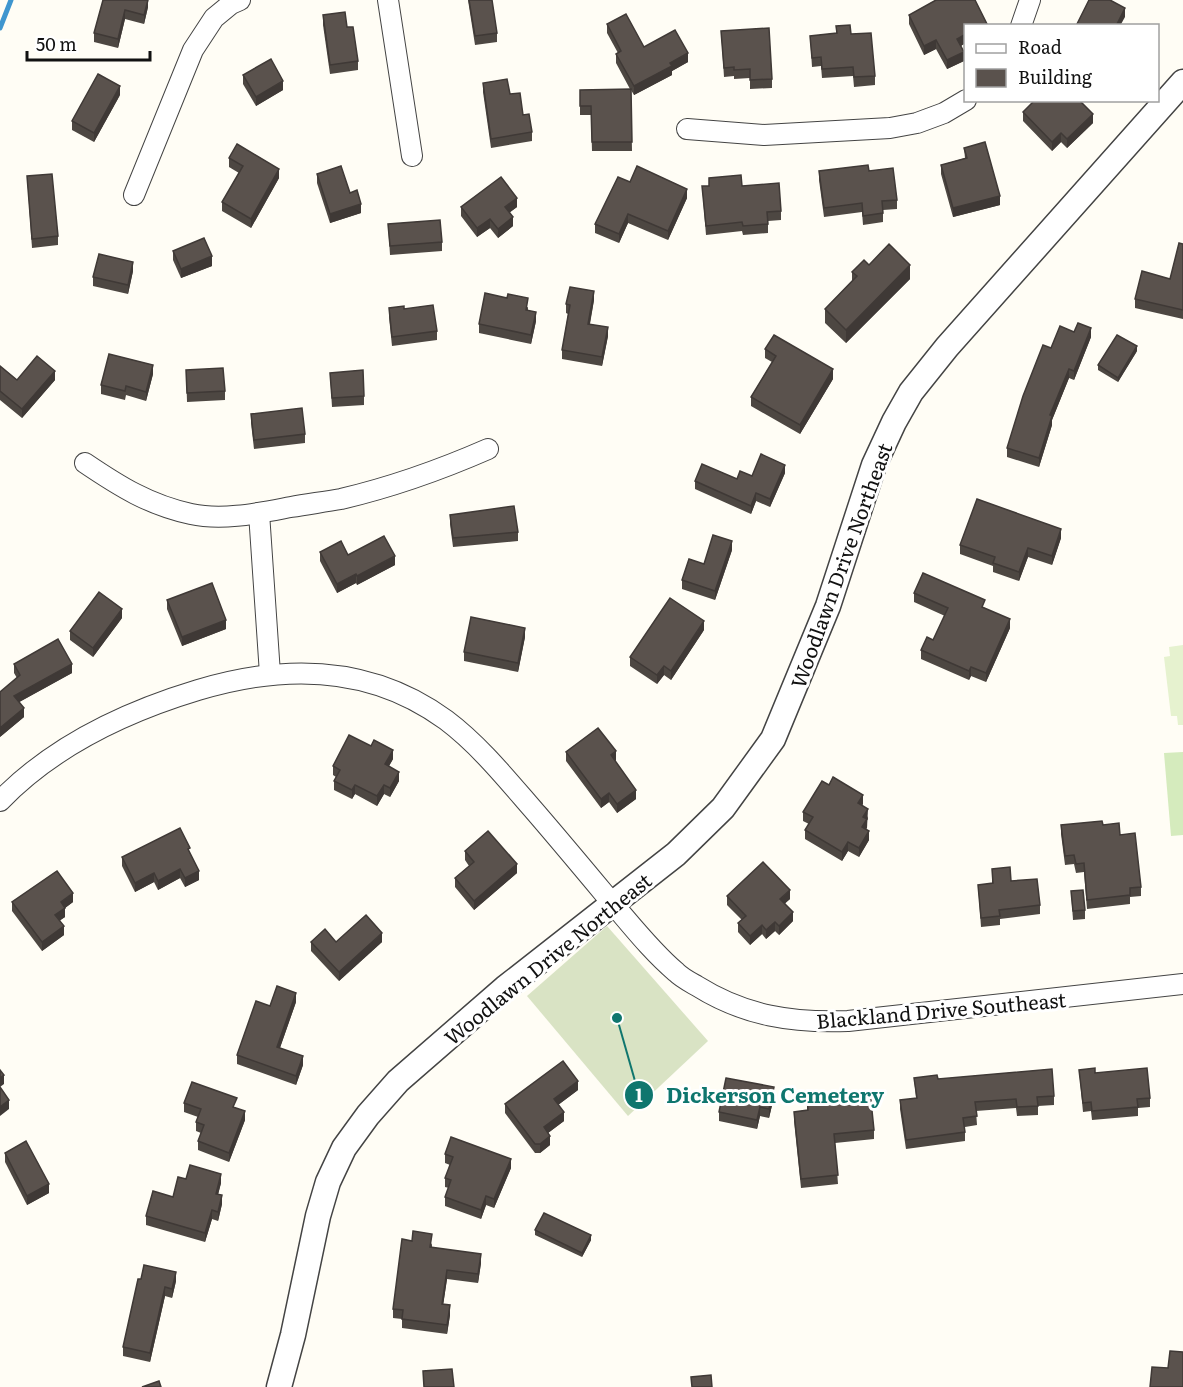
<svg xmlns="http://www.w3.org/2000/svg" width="1183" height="1387" font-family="Literata,serif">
  <rect width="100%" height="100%" fill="#fffdf5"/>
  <polygon fill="#d5ebbd" points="1183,752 1183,835 1171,836 1164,753"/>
  <polygon fill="#d9e3c4" points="607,926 708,1041 628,1116 527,996"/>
  <polygon fill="#e6f2cf" points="1183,645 1183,725 1178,725 1177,716 1171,716 1164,657 1170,656 1169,647"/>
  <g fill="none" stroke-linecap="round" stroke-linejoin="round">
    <polyline stroke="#3f96cf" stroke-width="5" points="0,28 11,0"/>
    <g stroke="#444" stroke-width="22">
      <g id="minor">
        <polyline points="388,0 412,156"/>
        <polyline points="1021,26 1030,0"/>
        <polyline points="687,129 764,135 890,128 917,123 944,113 966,100"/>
        <polyline points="134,195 193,50 214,18 231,4 240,0"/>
        <path d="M85 463C119 486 149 505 191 514 223 521 259 513 291 507 308 504 324 502 341 499 392 487 440 470 488 449"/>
        <polyline points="259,513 270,674"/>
        <path d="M0 801C54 745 125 712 198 690 284 664 371 665 446 720 478 744 505 777 531 807 557 837 582 867 607 897 629 922 650 950 676 972 682 978 690 982 697 986 745 1016 792 1023 848 1021L1183 984"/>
      </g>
    </g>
    <g stroke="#444" stroke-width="27">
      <polyline id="tertiary" points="279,1387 293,1335 318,1216 328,1182 344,1148 368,1115 398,1081 505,988 676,854 723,808 773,739 828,606 874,465 894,422 911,392 947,347 1183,82"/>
    </g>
    <use href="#minor" stroke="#fff" stroke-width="20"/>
    <use href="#tertiary" stroke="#fff" stroke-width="24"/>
  </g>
  <g fill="#4d4742">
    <polygon points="103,0 148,7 144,24 125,19 118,48 94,42 94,33"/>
    <polygon points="468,0 492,0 497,33 497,42 475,45"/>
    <polygon points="323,15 358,61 358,70 330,74 323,25"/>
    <polygon points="909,15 987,26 961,46 964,61 947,69 936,49 924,55 909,24"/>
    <polygon points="607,24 644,47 688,62 672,71 672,75 634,95 631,90 632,151 592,151 591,115 580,115 580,90 630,89 616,63 616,54 618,53 607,33"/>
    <polygon points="836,26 851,34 875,76 875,85 854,87 853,76 822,78 821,66 812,67 810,36 836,33"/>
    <polygon points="721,31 772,79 772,88 750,89 750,78 734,79 734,76 724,77"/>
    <polygon points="243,75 283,90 256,106 243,84"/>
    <polygon points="483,83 510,94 523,115 532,132 532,141 491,148 483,92"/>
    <polygon points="120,95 94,142 72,130 72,121"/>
    <polygon points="1023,112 1093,123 1067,148 1061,142 1052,151 1023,121"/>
    <polygon points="964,148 1000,205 953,217 941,174 941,165 965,158"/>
    <polygon points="229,158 279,178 251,228 222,211 222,202 239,173 229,167"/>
    <polygon points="819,171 869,171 897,200 897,209 883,210 883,222 863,225 862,212 824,217 819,180"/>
    <polygon points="317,174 350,193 361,213 330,223 317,183"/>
    <polygon points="27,176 58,236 58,245 32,248"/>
    <polygon points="709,178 742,186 781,211 781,220 768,221 768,233 743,235 742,231 706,235 702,186 709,186"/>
    <polygon points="630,182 687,198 668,240 628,223 619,243 595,233 595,224"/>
    <polygon points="461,207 517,207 510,212 513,226 498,238 490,228 477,237 461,216"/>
    <polygon points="388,224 442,242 442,251 390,255"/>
    <polygon points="1183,244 1183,319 1135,308 1135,299 1170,279"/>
    <polygon points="173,251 212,266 181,278 173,260"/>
    <polygon points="869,265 910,279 846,343 825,323 825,309 852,281 852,272"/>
    <polygon points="133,271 128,294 93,286 93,277"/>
    <polygon points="594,300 590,324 608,336 602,366 562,359 562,350 568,314 566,313 566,304"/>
    <polygon points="528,307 528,310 536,321 531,344 479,333 479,324"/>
    <polygon points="389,308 437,331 437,340 392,346 389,317"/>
    <polygon points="1074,332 1091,337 1074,380 1069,378 1052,420 1052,425 1039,467 1007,457 1007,448 1051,348"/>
    <polygon points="765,349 833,379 800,434 751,406 751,397 772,362 765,358"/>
    <polygon points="1137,351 1118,382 1098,370 1098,365"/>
    <polygon points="0,366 17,380 55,380 22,418 0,400"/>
    <polygon points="186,370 225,391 225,400 187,402"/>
    <polygon points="330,373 364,396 364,405 332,407"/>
    <polygon points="153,374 146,401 126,395 125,400 101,394 101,385"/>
    <polygon points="251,414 305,434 305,443 254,449 251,423"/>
    <polygon points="785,473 770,507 756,501 751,514 695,489 695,481 737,479 752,476"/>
    <polygon points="450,515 518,532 518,541 453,547 450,524"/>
    <polygon points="1061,538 1052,565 1028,557 1019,581 993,572 993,566 960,554 960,545"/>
    <polygon points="732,550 715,600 682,589 682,580"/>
    <polygon points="320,552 348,555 395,565 357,585 356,583 337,593 320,561"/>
    <polygon points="914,593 985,608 1010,628 986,682 971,676 969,680 921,659 921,650 933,640 945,616 914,602"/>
    <polygon points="167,600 226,629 182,646 167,609"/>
    <polygon points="122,618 93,657 70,640 70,631"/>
    <polygon points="704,630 671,680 664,675 657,684 630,666 630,657"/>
    <polygon points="525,637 518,672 464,661 464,652"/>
    <polygon points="14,664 72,673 19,702 24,717 0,737 17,678 14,673"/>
    <polygon points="566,752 616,760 615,761 636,799 617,813 609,802 601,808 566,761"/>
    <polygon points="393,759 389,766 399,781 390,797 384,794 377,806 355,794 352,799 334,790 334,781 336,777 333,775 333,766"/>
    <polygon points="863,804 862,805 868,818 867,820 866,829 869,840 859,857 848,851 842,861 805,839 805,830 809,824 803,821 803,812"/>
    <polygon points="1061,825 1103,825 1120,835 1141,887 1141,896 1130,897 1130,904 1087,909 1084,872 1076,873 1074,864 1065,865 1061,834"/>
    <polygon points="465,851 517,873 474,910 455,887 455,878 469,866 465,860"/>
    <polygon points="190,854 199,880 185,887 180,878 158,890 154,882 135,892 122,866 122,857"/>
    <polygon points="992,869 1011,881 1040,905 1040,914 1000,919 1000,925 981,927 978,885 992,884"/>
    <polygon points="1071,891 1085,910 1085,919 1073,920"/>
    <polygon points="727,896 790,899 785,903 793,921 779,935 775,931 766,939 762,934 750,945 738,932 738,923 742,920 727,905"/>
    <polygon points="12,902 73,902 65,908 65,917 60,920 64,935 42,951 12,911"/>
    <polygon points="311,942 382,942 339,981 311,951"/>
    <polygon points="296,1002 280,1048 303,1065 296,1085 237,1064 237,1055 270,1006"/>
    <polygon points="1079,1070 1095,1073 1150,1098 1150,1107 1138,1108 1138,1116 1092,1120 1091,1111 1083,1112"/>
    <polygon points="914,1078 938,1079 1054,1096 1054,1105 1038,1106 1038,1115 1017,1116 1016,1108 976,1111 977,1125 965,1127 965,1141 906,1149 900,1109 900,1100 916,1098"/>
    <polygon points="578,1090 558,1105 564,1121 548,1133 550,1145 540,1153 535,1153 505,1113 505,1104"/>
    <polygon points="807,1095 874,1130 874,1139 835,1143 838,1184 801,1188 794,1121 794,1112 807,1110"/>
    <polygon points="774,1097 769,1118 760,1116 757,1129 719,1121 719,1112"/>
    <polygon points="184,1103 236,1108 245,1120 229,1162 198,1150 198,1141 201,1133 196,1131 196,1122 198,1117 184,1112"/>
    <polygon points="5,1153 49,1193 27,1205 5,1162"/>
    <polygon points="445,1154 511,1168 494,1208 486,1205 481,1219 445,1206 445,1197 449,1188 445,1187 445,1178 450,1165 445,1163"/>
    <polygon points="186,1179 221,1183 218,1194 222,1204 218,1221 212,1219 205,1242 146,1225 146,1216 173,1197"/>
    <polygon points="535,1230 591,1240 582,1257 535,1235"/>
    <polygon points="432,1243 432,1247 481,1263 478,1283 447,1279 443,1305 450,1315 447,1334 402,1328 402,1319 393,1318 393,1309"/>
    <polygon points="138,1279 176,1281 172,1298 165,1296 150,1362 123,1356 123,1347"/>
  </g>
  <g fill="#3f3936">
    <polygon points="148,0 148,7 144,24 144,15"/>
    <polygon points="1125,8 1125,17 1120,26 1116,26"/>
    <polygon points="125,10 125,19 118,48 118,39"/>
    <polygon points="966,34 966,43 957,48 957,39"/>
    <polygon points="936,40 936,49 924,55 924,46"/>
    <polygon points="964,52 964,61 947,69 947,60"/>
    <polygon points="688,53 688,62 672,71 672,75 634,95 634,86 670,63"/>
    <polygon points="283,81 283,90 256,106 256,97"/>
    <polygon points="120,86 120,95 94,142 94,133"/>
    <polygon points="1093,114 1093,123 1067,148 1067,139"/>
    <polygon points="1061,133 1061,142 1052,151 1052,142"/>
    <polygon points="279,169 279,178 251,228 251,219"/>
    <polygon points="687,189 687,198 668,240 668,231"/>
    <polygon points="1000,196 1000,205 953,217 953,208"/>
    <polygon points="517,198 517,207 505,216 505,207"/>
    <polygon points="361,204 361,213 330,223 330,214"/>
    <polygon points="628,214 628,223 619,243 619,234"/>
    <polygon points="513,217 513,226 498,238 498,229"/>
    <polygon points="490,219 490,228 477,237 477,228"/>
    <polygon points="212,256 212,266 181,278 181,269"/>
    <polygon points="133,262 133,271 128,294 128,285"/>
    <polygon points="910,265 910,279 846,343 846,330"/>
    <polygon points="594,291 594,300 588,333 588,324"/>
    <polygon points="536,312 536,321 531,344 531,335"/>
    <polygon points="608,327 608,336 602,366 602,357"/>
    <polygon points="1091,328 1091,337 1074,380 1074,371"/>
    <polygon points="1137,346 1137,351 1118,382 1118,378"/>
    <polygon points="153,365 153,374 146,401 146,392"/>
    <polygon points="833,369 833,379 800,434 800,425"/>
    <polygon points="1069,369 1069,378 1052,420 1052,425 1039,467 1039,458 1050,415"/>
    <polygon points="55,371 55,380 22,418 22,409"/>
    <polygon points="785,465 785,473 770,507 770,499"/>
    <polygon points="756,493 756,501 751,514 751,506"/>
    <polygon points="1061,529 1061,538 1052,565 1052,556"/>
    <polygon points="732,541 732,550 715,600 715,591"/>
    <polygon points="1028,548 1028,557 1019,581 1019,572"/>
    <polygon points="395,556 395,565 357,585 357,576"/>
    <polygon points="356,574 356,583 337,593 337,584"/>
    <polygon points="122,609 122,618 93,657 93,648"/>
    <polygon points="1010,619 1010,628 986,682 986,673"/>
    <polygon points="226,620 226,629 182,646 182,637"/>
    <polygon points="704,621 704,630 671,680 671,671"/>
    <polygon points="525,628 525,637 518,672 518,663"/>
    <polygon points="72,664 72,673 14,705 14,696"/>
    <polygon points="664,666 664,675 657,684 657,675"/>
    <polygon points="971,667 971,676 969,680 969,671"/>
    <polygon points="24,708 24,717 0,737 0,728"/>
    <polygon points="393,750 393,759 385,773 385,764"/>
    <polygon points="616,751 616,760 611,764 611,755"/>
    <polygon points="399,772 399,781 390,797 390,788"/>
    <polygon points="355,785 355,794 352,799 352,790"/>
    <polygon points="384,785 384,794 377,806 377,796"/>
    <polygon points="636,790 636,799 617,813 617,804"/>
    <polygon points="609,793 609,802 601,808 601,799"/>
    <polygon points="863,795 863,804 858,812 858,803"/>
    <polygon points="868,809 867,828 862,836 863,817"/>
    <polygon points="869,831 869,840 859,857 859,848"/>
    <polygon points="848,842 848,851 842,861 842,852"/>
    <polygon points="517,864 517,873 474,910 474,901"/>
    <polygon points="180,869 180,878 158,890 158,881"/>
    <polygon points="199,871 199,880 185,887 185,878"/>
    <polygon points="154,873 154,882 135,892 135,883"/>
    <polygon points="790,890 790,899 780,908 780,899"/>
    <polygon points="73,893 73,902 65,908 65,917 55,924 55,915 61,902"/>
    <polygon points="793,912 793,921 779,935 779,926"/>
    <polygon points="775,922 775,931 766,939 766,930"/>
    <polygon points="762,925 762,934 750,945 750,936"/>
    <polygon points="64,926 64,935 42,951 42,942"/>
    <polygon points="382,933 382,942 339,981 339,972"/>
    <polygon points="296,993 296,1002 277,1056 277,1047"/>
    <polygon points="303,1056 303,1065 296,1085 296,1076"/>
    <polygon points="4,1075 4,1084 0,1087 0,1078"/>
    <polygon points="578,1081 578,1090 554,1108 554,1099"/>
    <polygon points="774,1087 774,1097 769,1118 769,1109"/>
    <polygon points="9,1100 9,1109 0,1116 0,1107"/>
    <polygon points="760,1107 760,1116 757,1129 757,1120"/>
    <polygon points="245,1111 245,1120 229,1162 229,1153"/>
    <polygon points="564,1112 564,1121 544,1136 544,1127"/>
    <polygon points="550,1136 550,1145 540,1153 540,1144"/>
    <polygon points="511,1159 511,1168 494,1208 494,1199"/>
    <polygon points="221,1174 221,1183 216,1203 216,1194"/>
    <polygon points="49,1184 49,1193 27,1205 27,1196"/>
    <polygon points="222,1195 222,1204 218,1221 218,1212"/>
    <polygon points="486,1196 486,1205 481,1219 481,1210"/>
    <polygon points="212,1210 212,1219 205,1242 205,1233"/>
    <polygon points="591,1235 591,1240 582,1257 582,1253"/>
    <polygon points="481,1254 481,1263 478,1283 478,1274"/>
    <polygon points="447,1270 447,1279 442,1313 442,1304"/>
    <polygon points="176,1272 176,1281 172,1298 172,1289"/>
    <polygon points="165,1287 165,1296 150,1362 150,1353"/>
    <polygon points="450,1305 450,1315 447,1334 447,1325"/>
  </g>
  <g fill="#5a524d" stroke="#3f3936" stroke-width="1.5">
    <polygon points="103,0 148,0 144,15 125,10 118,39 94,33"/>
    <polygon points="469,0 492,0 497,33 475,36"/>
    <polygon points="936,0 975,0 987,24 984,26 966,26 966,34 957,39 964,52 947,60 936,40 924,46 909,15"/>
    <polygon points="1089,0 1110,0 1125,8 1116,26 1076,26"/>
    <polygon points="345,12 347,27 353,27 358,61 330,65 323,15"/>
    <polygon points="626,14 644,47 675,30 688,53 670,63 672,66 634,86 616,54 621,51 607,24"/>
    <polygon points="850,25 851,34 871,33 875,76 854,77 853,67 822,69 821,57 812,58 810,36 837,33 836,26"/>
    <polygon points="769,28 772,79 750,80 750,69 734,70 734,67 724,68 721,31"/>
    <polygon points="271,59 283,81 256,97 243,75"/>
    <polygon points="98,74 120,86 94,133 72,121"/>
    <polygon points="507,79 510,94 520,93 523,115 529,114 532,132 491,139 483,83"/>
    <polygon points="631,89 632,142 592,142 591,106 580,106 580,90"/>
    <polygon points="1035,100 1079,100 1093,114 1067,139 1061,133 1052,142 1023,112"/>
    <polygon points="985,142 1000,196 953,208 941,165 967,158 964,148"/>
    <polygon points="237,144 279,169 251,219 222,202 243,166 229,158"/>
    <polygon points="868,165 869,171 893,168 897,200 882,201 883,213 863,216 862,203 824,208 819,171"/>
    <polygon points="341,166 350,193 357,190 361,204 330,214 317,174"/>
    <polygon points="637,166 687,189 668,231 628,214 619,234 595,224 618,177 630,182"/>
    <polygon points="52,174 58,236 32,239 27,176"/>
    <polygon points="741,175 742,186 779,183 781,211 767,212 768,224 743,226 742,222 706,226 702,186 709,186 709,178"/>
    <polygon points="501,177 517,198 505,207 513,217 498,229 490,219 477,228 461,207"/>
    <polygon points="440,220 442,242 390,246 388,224"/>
    <polygon points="204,238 212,256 181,269 173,251"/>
    <polygon points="1179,243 1183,244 1183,310 1135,299 1142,271 1170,279"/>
    <polygon points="889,244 910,265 846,330 825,309 857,276 852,272 864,260 869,265"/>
    <polygon points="99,254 133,262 128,285 93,277"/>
    <polygon points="570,287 594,291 588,324 608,327 602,357 562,350 570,305 566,304"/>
    <polygon points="485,293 507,298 508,294 528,298 526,310 536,312 531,335 479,324"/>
    <polygon points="433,305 437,331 392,337 389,308 404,306 404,309"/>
    <polygon points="1078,323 1091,328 1074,371 1069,369 1050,415 1052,416 1039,458 1007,448 1023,396 1043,345 1051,348 1060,326 1074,332"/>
    <polygon points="774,335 833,369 800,425 751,397 776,356 765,349"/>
    <polygon points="1117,335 1137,346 1118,378 1098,365"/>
    <polygon points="109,354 153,365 146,392 126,386 125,391 101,385"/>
    <polygon points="37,356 55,371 22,409 0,391 0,366 17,380"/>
    <polygon points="223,368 225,391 187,393 186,370"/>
    <polygon points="363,370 364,396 332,398 330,373"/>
    <polygon points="302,408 305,434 254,440 251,414"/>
    <polygon points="761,454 785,465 770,499 756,493 751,506 695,481 702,464 737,479 740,471 752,476"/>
    <polygon points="977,499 1061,529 1052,556 1028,548 1019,572 993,563 995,557 960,545"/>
    <polygon points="514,506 518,532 453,538 450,515"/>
    <polygon points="713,535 732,541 715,591 682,580 689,559 704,564"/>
    <polygon points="384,536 395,556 357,576 356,574 337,584 320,552 341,541 348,555"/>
    <polygon points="923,573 985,600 982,607 1010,619 986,673 971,667 969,671 921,650 927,637 933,640 948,608 914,593"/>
    <polygon points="212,583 226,620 182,637 167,600"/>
    <polygon points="99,592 122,609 93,648 70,631"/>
    <polygon points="670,598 704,621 671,671 664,666 657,675 630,657"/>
    <polygon points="471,617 525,628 518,663 464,652"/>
    <polygon points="58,639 72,664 14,696 24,708 0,728 0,692 20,675 14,664"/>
    <polygon points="598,728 616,751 611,755 636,790 617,804 609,793 601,799 566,752"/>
    <polygon points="349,735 371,746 374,740 393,750 385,764 399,772 390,788 384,785 377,796 355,785 352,790 334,781 340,770 333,766"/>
    <polygon points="833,777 863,795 858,803 868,809 863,817 867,819 862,827 869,831 859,848 848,842 842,852 805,830 813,817 803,812 822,781 829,785"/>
    <polygon points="1102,821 1103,825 1119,823 1120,835 1135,833 1141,887 1130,888 1130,895 1087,900 1084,863 1076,864 1074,855 1065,856 1061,825"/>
    <polygon points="180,828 190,848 188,849 199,871 185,878 180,869 158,881 154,873 135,883 122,857"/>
    <polygon points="488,831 517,864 474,901 455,878 474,862 465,851"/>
    <polygon points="763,862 790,890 780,899 793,912 779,926 775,922 766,930 762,925 750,936 738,923 746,916 727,896"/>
    <polygon points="1010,867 1011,881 1037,879 1040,905 999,910 1000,916 981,918 978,885 993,883 992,869"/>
    <polygon points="57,871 73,893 61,902 65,908 55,915 64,926 42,942 12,902"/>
    <polygon points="1083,890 1085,910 1073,911 1071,891"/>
    <polygon points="366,915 382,933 339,972 311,942 325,929 336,942"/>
    <polygon points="277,986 296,993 277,1047 303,1056 296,1076 237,1055 256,1001 270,1006"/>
    <polygon points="563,1061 578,1081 554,1099 564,1112 544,1127 550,1136 540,1144 535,1144 505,1104"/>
    <polygon points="1095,1068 1095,1073 1147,1068 1150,1098 1137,1099 1138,1107 1092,1111 1091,1102 1083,1103 1079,1070"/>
    <polygon points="1052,1069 1054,1096 1037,1097 1038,1106 1017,1107 1016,1099 975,1102 977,1116 963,1118 965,1132 906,1140 900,1100 917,1098 914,1078 937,1075 938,1079"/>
    <polygon points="0,1070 4,1075 0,1078"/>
    <polygon points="726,1078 774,1087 769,1109 760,1107 757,1120 719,1112"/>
    <polygon points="192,1082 237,1098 233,1107 245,1111 229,1153 198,1141 204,1125 196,1122 201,1109 184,1103"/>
    <polygon points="0,1087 9,1100 0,1107"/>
    <polygon points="870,1091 874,1130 834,1134 838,1175 801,1179 794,1112 808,1110 807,1095"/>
    <polygon points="451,1137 511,1159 494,1199 486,1196 481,1210 445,1197 451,1180 445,1178 453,1157 445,1154"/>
    <polygon points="26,1141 49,1184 27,1196 5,1153"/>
    <polygon points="190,1165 221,1174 216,1194 222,1195 218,1212 212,1210 205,1233 146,1216 153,1191 173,1197 178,1177 186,1179"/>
    <polygon points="544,1213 591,1235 582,1253 535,1230"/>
    <polygon points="413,1231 432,1234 430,1247 481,1254 478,1274 447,1270 442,1304 450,1305 447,1325 402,1319 403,1310 393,1309 402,1239 412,1241"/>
    <polygon points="144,1265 176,1272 172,1289 165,1287 150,1353 123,1347 138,1279 141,1279"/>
    <polygon points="1170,1351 1183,1352 1183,1387 1150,1387 1152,1367 1168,1368"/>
    <polygon points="452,1369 454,1387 424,1387 423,1371"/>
    <polygon points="711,1375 712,1387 692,1387 691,1377"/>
    <polygon points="159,1381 161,1387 142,1387"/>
  </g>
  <g text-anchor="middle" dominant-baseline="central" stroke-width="6" stroke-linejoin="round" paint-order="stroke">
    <g font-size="20" fill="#111" stroke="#fff">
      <text transform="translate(840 565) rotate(-70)">Woodlawn Drive Northeast</text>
      <text transform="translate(547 958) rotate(-39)">Woodlawn Drive Northeast</text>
      <text transform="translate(941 1009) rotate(-5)">Blackland Drive Southeast</text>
    </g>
  </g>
  <path fill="none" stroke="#0f766e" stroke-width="2" d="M617 1018L639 1095"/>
  <g fill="#0f766e" stroke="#fff" stroke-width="2">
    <circle cx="617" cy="1018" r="6"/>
    <circle cx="639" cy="1095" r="15"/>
  </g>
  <g font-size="18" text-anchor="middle" font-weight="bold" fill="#fff">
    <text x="639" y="1102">1</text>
  </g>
  <g font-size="21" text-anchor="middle" font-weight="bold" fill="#0f766e" stroke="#fff" stroke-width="6" stroke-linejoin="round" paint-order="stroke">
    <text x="775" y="1103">Dickerson Cemetery</text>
  </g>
  <rect x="964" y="24" width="195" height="78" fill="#ffffff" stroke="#a0a0a0" stroke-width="1.5"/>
  <rect x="976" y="44" width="30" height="9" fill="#ffffff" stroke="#a0a0a0" stroke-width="1.5"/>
  <text x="1018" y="54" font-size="18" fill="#111111">Road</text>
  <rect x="976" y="69" width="30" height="18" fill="#5a524d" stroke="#a0a0a0" stroke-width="1.5"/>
  <text x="1018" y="84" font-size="18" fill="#111111">Building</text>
  <path d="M27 51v9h123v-9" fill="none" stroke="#111111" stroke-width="3"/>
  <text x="36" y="51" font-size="18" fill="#111111" stroke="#ffffff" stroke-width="4.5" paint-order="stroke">50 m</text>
</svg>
